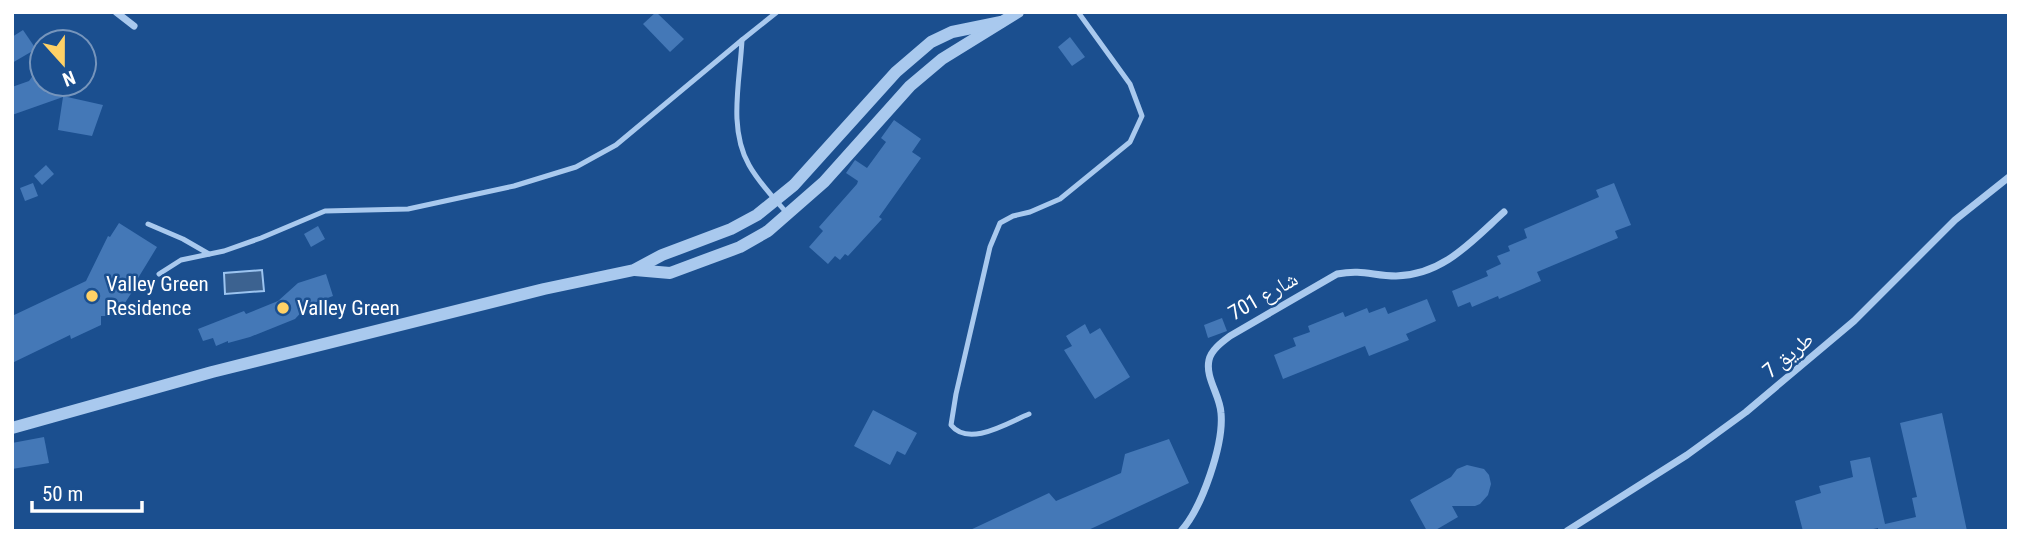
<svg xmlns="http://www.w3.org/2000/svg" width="2021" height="543" font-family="'Roboto Condensed','Noto Naskh Arabic',sans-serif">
  <rect width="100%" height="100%" fill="#1b4f8f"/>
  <polygon fill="#3c6290" stroke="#9cc4f0" stroke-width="2" points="262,270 264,291 225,294 224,273"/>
  <g fill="#4478b7">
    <polygon points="656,12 684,39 670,52 643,24"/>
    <polygon points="23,30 36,49 12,63 12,37"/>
    <polygon points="1070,37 1085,57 1072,66 1058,47"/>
    <polygon points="42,63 42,84 51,84 45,92 103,105 92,136 58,130 63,97 12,115 12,87 29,81"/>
    <polygon points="894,120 921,139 912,152 921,158 879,217 882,219 848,256 845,254 840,260 835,256 828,264 809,247 823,231 819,227 857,184 858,181 846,173 855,160 867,168 886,142 881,138"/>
    <polygon points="46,165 54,174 42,185 34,176"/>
    <polygon points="33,183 38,196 25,201 20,188"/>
    <polygon points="1614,183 1631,225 1615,231 1618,238 1537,272 1541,281 1499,299 1498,296 1472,307 1470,302 1458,307 1452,291 1488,276 1486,271 1501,264 1497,256 1510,251 1508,246 1527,238 1524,229 1599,197 1596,190"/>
    <polygon points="119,223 157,247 132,288 134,289 119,312 111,316 101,316 101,325 71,339 70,335 12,363 12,316 86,281 108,236 110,237"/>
    <polygon points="318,226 325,239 311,247 304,234"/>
    <polygon points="326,274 333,296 308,305 295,319 250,337 228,343 228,341 216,346 213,338 203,341 198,329 244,311 246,314 278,301 298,283"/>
    <polygon points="1427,299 1436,321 1406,334 1409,340 1369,356 1365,346 1283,379 1274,355 1296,346 1293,338 1310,332 1308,326 1343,312 1345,317 1367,308 1369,313 1385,307 1388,314"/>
    <polygon points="1222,318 1227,331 1208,338 1204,325"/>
    <polygon points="1085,324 1090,334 1100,328 1130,377 1095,399 1064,350 1072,346 1066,336"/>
    <polygon points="873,410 917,433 905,455 897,451 890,465 854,446"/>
    <polygon points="1942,413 1967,531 1878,531 1878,528 1864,531 1803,531 1795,501 1821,493 1819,486 1853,477 1850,461 1870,457 1885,524 1916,517 1912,498 1917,497 1900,423"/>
    <polygon points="44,437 49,463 12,469 12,443"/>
    <polygon points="1169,439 1189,483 1097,526 1086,531 968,531 1049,493 1056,501 1121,473 1125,454"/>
    <polygon points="1467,465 1484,469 1489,475 1491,484 1488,495 1480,504 1475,506 1452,506 1458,517 1434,531 1427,531 1410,500 1451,477 1457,469"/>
  </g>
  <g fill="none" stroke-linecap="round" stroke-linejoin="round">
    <g stroke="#a9c9ee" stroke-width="5">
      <polyline points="742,40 777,12"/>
      <polyline points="148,224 183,239 209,254"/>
      <path d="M159 274 181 260 224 251 261 238 325 211 408 209 514 186 576 167 616 145 742 40C740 81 728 128 749 165 759 183 773 197 786 212"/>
      <path d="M1029 414C1009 422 969 448 951 425L956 394 990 247 1000 223 1013 216 1030 212 1060 199 1130 142 1142 116 1130 84 1078 12"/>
    </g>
    <g stroke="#a9c9ee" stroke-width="7">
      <polyline points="116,12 134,26"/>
      <path d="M1181 531C1202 508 1224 444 1221 413 1220 395 1205 378 1209 360 1211 350 1222 342 1230 336L1337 274C1363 269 1373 276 1396 276 1443 275 1471 242 1504 212"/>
      <polyline points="1567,531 1687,455 1746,412 1854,321 1955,220 2009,177"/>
    </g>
    <g stroke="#a9c9ee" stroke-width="12">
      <polyline points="635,270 670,273 740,247 768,231 824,182 910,86 942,59 1018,12"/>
      <polyline points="12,428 212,372 544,289 634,270 662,255 731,229 757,215 794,185 896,72 931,42 952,32 1001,22"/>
    </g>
  </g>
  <g fill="#ffd166" stroke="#1b4f8f" stroke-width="2.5">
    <circle cx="92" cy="296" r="7"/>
    <circle cx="283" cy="308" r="7"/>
  </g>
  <g text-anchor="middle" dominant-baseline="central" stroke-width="5" stroke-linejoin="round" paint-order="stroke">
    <g font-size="21" fill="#fff" stroke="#1b4f8f" text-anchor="start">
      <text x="106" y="284">Valley Green<tspan x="106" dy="24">Residence</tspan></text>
      <text x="297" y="308">Valley Green</text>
    </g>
    <g font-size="21" fill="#fff" stroke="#1b4f8f">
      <text transform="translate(1263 296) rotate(-30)">شارع 701</text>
      <text transform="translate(1788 355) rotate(-40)">طريق 7</text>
    </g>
  </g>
  <rect width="2021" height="543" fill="none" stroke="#ffffff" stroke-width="28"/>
  <g transform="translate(63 63) rotate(159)"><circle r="33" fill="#1b4f8f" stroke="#7695bc" stroke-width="2"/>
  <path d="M0-5L12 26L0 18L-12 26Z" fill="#ffd166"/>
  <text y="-10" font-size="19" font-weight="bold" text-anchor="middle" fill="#ffffff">N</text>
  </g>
  <path d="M32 501v10h110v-10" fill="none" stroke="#ffffff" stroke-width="3.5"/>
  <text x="42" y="501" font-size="21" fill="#ffffff" stroke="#1b4f8f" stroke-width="5" paint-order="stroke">50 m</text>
</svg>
